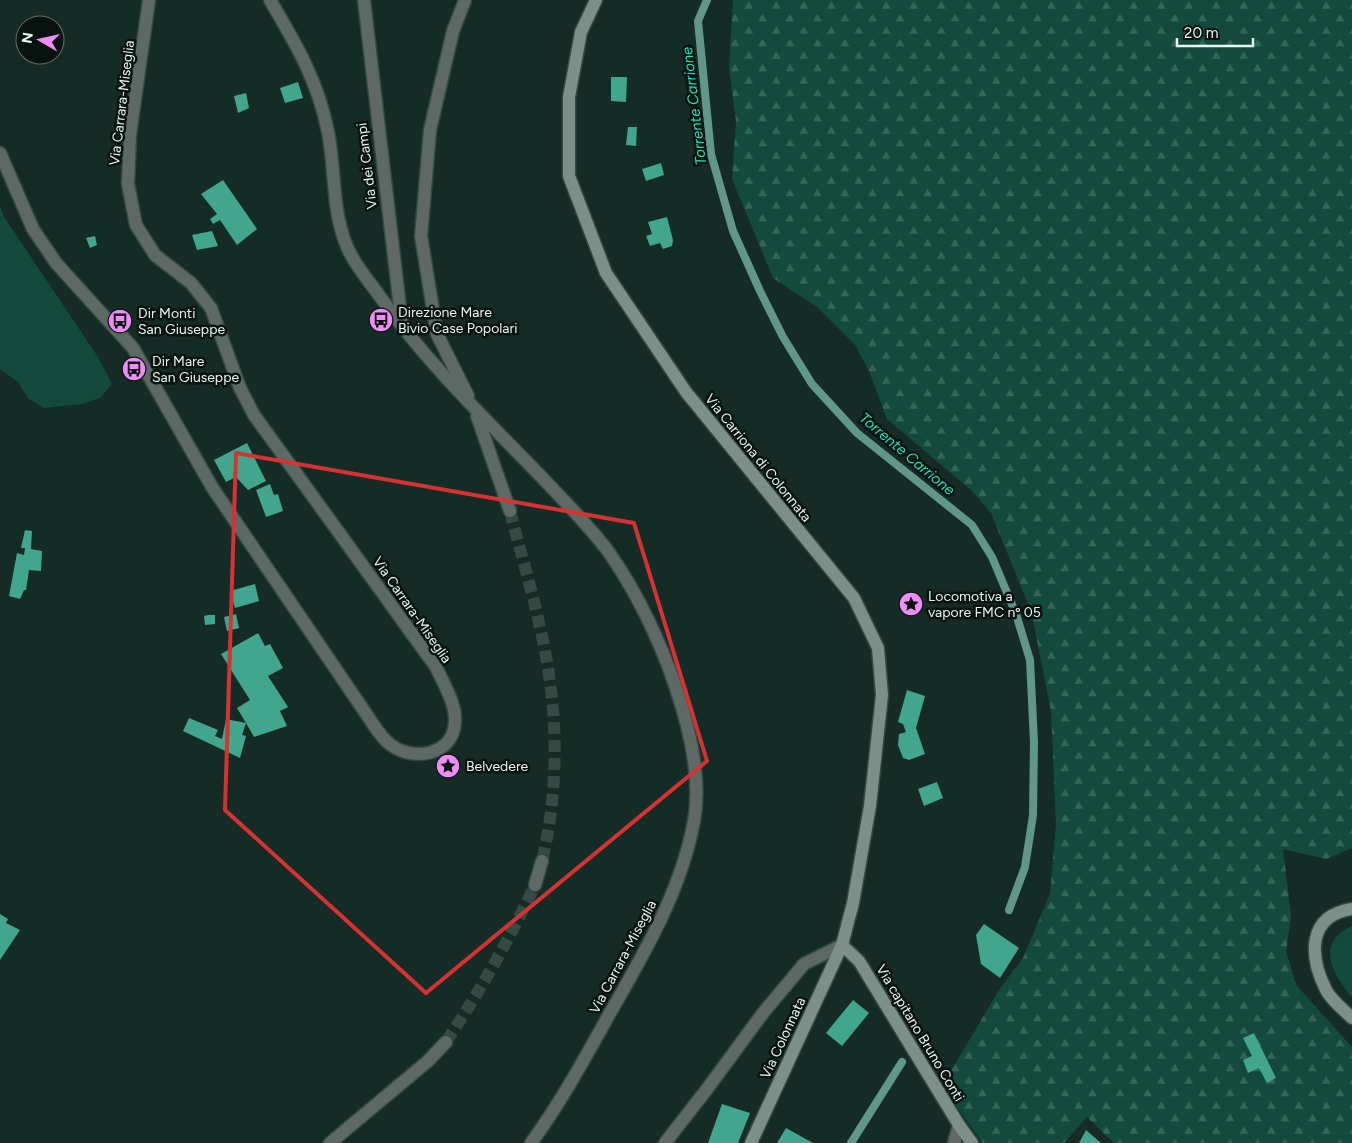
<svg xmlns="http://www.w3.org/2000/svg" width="1352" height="1143" font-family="Figtree,sans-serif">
  <defs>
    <pattern id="forest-firs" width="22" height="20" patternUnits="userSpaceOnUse" patternTransform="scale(1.25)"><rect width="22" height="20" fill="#134a3d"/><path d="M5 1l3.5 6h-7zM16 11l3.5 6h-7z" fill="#35655a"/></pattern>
  </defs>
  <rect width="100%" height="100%" fill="#152c26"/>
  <g fill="#134a3d">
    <polygon points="0,207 4,217 98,357 112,384 100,398 82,404 44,408 28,398 18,382 0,369"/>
    <path d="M1352 926V997C1332 975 1315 942 1352 926Z"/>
  </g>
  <polygon fill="url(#forest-firs)" points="733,0 1352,0 1352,848 1326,859 1283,849 1291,916 1286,951 1296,985 1352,1047 1352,1143 1114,1143 1087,1117 1064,1143 983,1143 942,1086 999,990 1023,958 1050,894 1056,824 1051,711 1031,611 991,513 972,491 887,419 869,371 856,346 817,307 773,278 732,179 736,121 729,68"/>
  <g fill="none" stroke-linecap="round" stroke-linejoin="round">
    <g stroke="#619789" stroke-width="8">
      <polyline points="707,0 698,21 711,154 733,231 760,291 783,337 812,384 857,433 972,525 992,557 1016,614 1030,660 1034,742 1033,815 1025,867 1009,910"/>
      <polyline points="851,1143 902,1062"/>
    </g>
  </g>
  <g fill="#41a68d">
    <polygon points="611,77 627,77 626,102 611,101"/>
    <polygon points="298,82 303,98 285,103 280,88"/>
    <polygon points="246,93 249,108 238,113 234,96"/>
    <polygon points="628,127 637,127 636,146 626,145"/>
    <polygon points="661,163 664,175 646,181 642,169"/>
    <polygon points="223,180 257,229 237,245 220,220 213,224 210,219 217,214 201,194"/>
    <polygon points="667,217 673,240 672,246 663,249 660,243 650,246 646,236 652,234 648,222"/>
    <polygon points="212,231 218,246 197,250 192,235"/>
    <polygon points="95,236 97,245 90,248 86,238"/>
    <polygon points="247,443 266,481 248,490 236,477 226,482 214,460"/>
    <polygon points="270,484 274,495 278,494 283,511 266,517 256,490"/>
    <polygon points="25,530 32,531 31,549 42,551 41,571 29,570 26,590 24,590 20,599 9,596 17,553 24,555 25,548 21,548"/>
    <polygon points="255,584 259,601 235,608 230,591"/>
    <polygon points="236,614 239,628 227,631 224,617"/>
    <polygon points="208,615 215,615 215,624 205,625 204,616"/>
    <polygon points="258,633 265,646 270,644 283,668 268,676 288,707 280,711 287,726 254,737 246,723 242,735 246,736 240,758 183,731 189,718 218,730 215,736 222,739 226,719 246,723 237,708 250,700 221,654"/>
    <polygon points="907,690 925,696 916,728 925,754 909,760 903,758 898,745 899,734 906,732 903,724 898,722"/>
    <polygon points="937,782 943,798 924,806 918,789"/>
    <polygon points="0,914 8,919 6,923 20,930 0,960"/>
    <polygon points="984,924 1019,948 1000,978 981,964 976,935"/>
    <polygon points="853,1000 869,1013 842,1046 826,1033"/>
    <polygon points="1254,1033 1276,1078 1267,1083 1259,1068 1248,1073 1243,1060 1252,1056 1243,1038"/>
    <polygon points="722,1104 750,1113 738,1143 708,1143"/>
    <polygon points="786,1128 813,1143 777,1143"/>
    <polygon points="1086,1130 1101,1143 1079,1143"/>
  </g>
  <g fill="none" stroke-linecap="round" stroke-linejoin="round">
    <g stroke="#354a44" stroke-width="12" stroke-dasharray="12 6" stroke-linecap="butt">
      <path d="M510 511C525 570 544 629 551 690 558 745 555 807 542 861"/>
      <path d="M446 1042C480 991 509 940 535 885"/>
    </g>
    <g stroke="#334842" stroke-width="15">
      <g id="street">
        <path d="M270 0C296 44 318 81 328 132 336 172 331 218 351 255 359 270 371 284 381 298 439 380 514 445 581 519 592 532 605 545 614 560 656 621 708 746 694 821 681 891 645 952 610 1013 585 1058 561 1102 531 1143"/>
        <polyline points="364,0 402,325"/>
        <polyline points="465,0 453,31 430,130 421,236 437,334 468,396"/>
        <path d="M0 153 33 229 56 263 133 348 212 487 369 718C375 727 382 739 391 745 414 762 454 755 455 721 456 703 443 683 436 667L254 415 240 388 211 308 191 283 155 255 136 225 128 184 130 135 149 0"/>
        <polyline points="477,416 510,511"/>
        <polyline points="535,885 542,861"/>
        <polyline points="330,1143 428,1061 446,1042"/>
        <polyline points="665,1143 707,1089 763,1013 804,964 842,945"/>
        <polyline points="954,1143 959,1125"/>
      </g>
    </g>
    <g stroke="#334842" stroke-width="15">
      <g id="secondary">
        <polyline points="596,0 581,32 569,97 569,176 606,273 686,392 854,598 878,648 882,695 870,806 853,903 842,945 751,1143"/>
        <path d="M1352 909C1307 916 1309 956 1326 990 1331 1000 1344 1010 1352 1018"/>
        <polyline points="842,945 859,961 959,1125 972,1143"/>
      </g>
    </g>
    <use href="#street" stroke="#5e6966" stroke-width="12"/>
    <use href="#secondary" stroke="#7d8f89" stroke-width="12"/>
  </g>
  <path fill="none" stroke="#d73232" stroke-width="4" stroke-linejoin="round" d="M236 453 634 523 707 761 426 993 225 810Z"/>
  <defs>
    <g id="bus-disc" transform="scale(1.25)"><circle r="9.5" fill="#ee8cf8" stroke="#08120f"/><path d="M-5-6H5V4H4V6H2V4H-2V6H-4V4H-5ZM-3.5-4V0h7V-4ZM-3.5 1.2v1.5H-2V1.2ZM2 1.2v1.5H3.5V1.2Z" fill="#111"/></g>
    <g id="sight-disc" transform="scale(1.25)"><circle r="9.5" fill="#ee8cf8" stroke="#08120f"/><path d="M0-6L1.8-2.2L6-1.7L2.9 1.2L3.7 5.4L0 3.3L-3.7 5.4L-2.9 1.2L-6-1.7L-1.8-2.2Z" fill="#111"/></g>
  </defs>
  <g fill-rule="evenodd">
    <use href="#bus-disc" x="381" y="320"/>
    <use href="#bus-disc" x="120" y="321"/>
    <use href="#bus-disc" x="134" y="369"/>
    <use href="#sight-disc" x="911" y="604"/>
    <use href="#sight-disc" x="448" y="766"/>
  </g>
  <g text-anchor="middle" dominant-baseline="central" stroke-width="5" stroke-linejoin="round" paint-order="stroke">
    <g font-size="14" fill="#e8f6f1" stroke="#08120f">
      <text transform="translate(122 103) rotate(-83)">Via Carrara-Miseglia</text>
      <text transform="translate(367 166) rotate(-97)">Via dei Campi</text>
      <text transform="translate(758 458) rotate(51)">Via Carriona di Colonnata</text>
      <text transform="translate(412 610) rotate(55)">Via Carrara-Miseglia</text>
      <text transform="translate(623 957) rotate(-62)">Via Carrara-Miseglia</text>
      <text transform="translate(920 1033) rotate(59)">Via capitano Bruno Conti</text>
      <text transform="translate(783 1038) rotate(-65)">Via Colonnata</text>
    </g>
    <g font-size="14" fill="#e8f6f1" stroke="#08120f" text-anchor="start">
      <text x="398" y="312">Direzione Mare<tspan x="398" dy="16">Bivio Case Popolari</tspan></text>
      <text x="138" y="313">Dir Monti<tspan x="138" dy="16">San Giuseppe</tspan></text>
      <text x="152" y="361">Dir Mare<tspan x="152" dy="16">San Giuseppe</tspan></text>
      <text x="928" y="596">Locomotiva a<tspan x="928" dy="16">vapore FMC nº 05</tspan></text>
      <text x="466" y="766">Belvedere</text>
    </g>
    <g font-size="15" font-style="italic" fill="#11e7be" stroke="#08120f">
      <text transform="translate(694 106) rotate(-97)">Torrente Carrione</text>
      <text transform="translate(907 454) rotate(40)">Torrente Carrione</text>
    </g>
  </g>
  <g transform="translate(40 40) rotate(279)"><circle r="24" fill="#08120f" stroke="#626d69"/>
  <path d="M0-4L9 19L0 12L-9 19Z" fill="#ee8cf8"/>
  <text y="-8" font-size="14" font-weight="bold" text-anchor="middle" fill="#e8f6f1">N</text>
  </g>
  <path d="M1177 38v8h76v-8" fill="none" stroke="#e8f6f1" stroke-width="2.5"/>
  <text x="1184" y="38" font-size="15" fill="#e8f6f1" stroke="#08120f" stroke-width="4" paint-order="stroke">20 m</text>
</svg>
